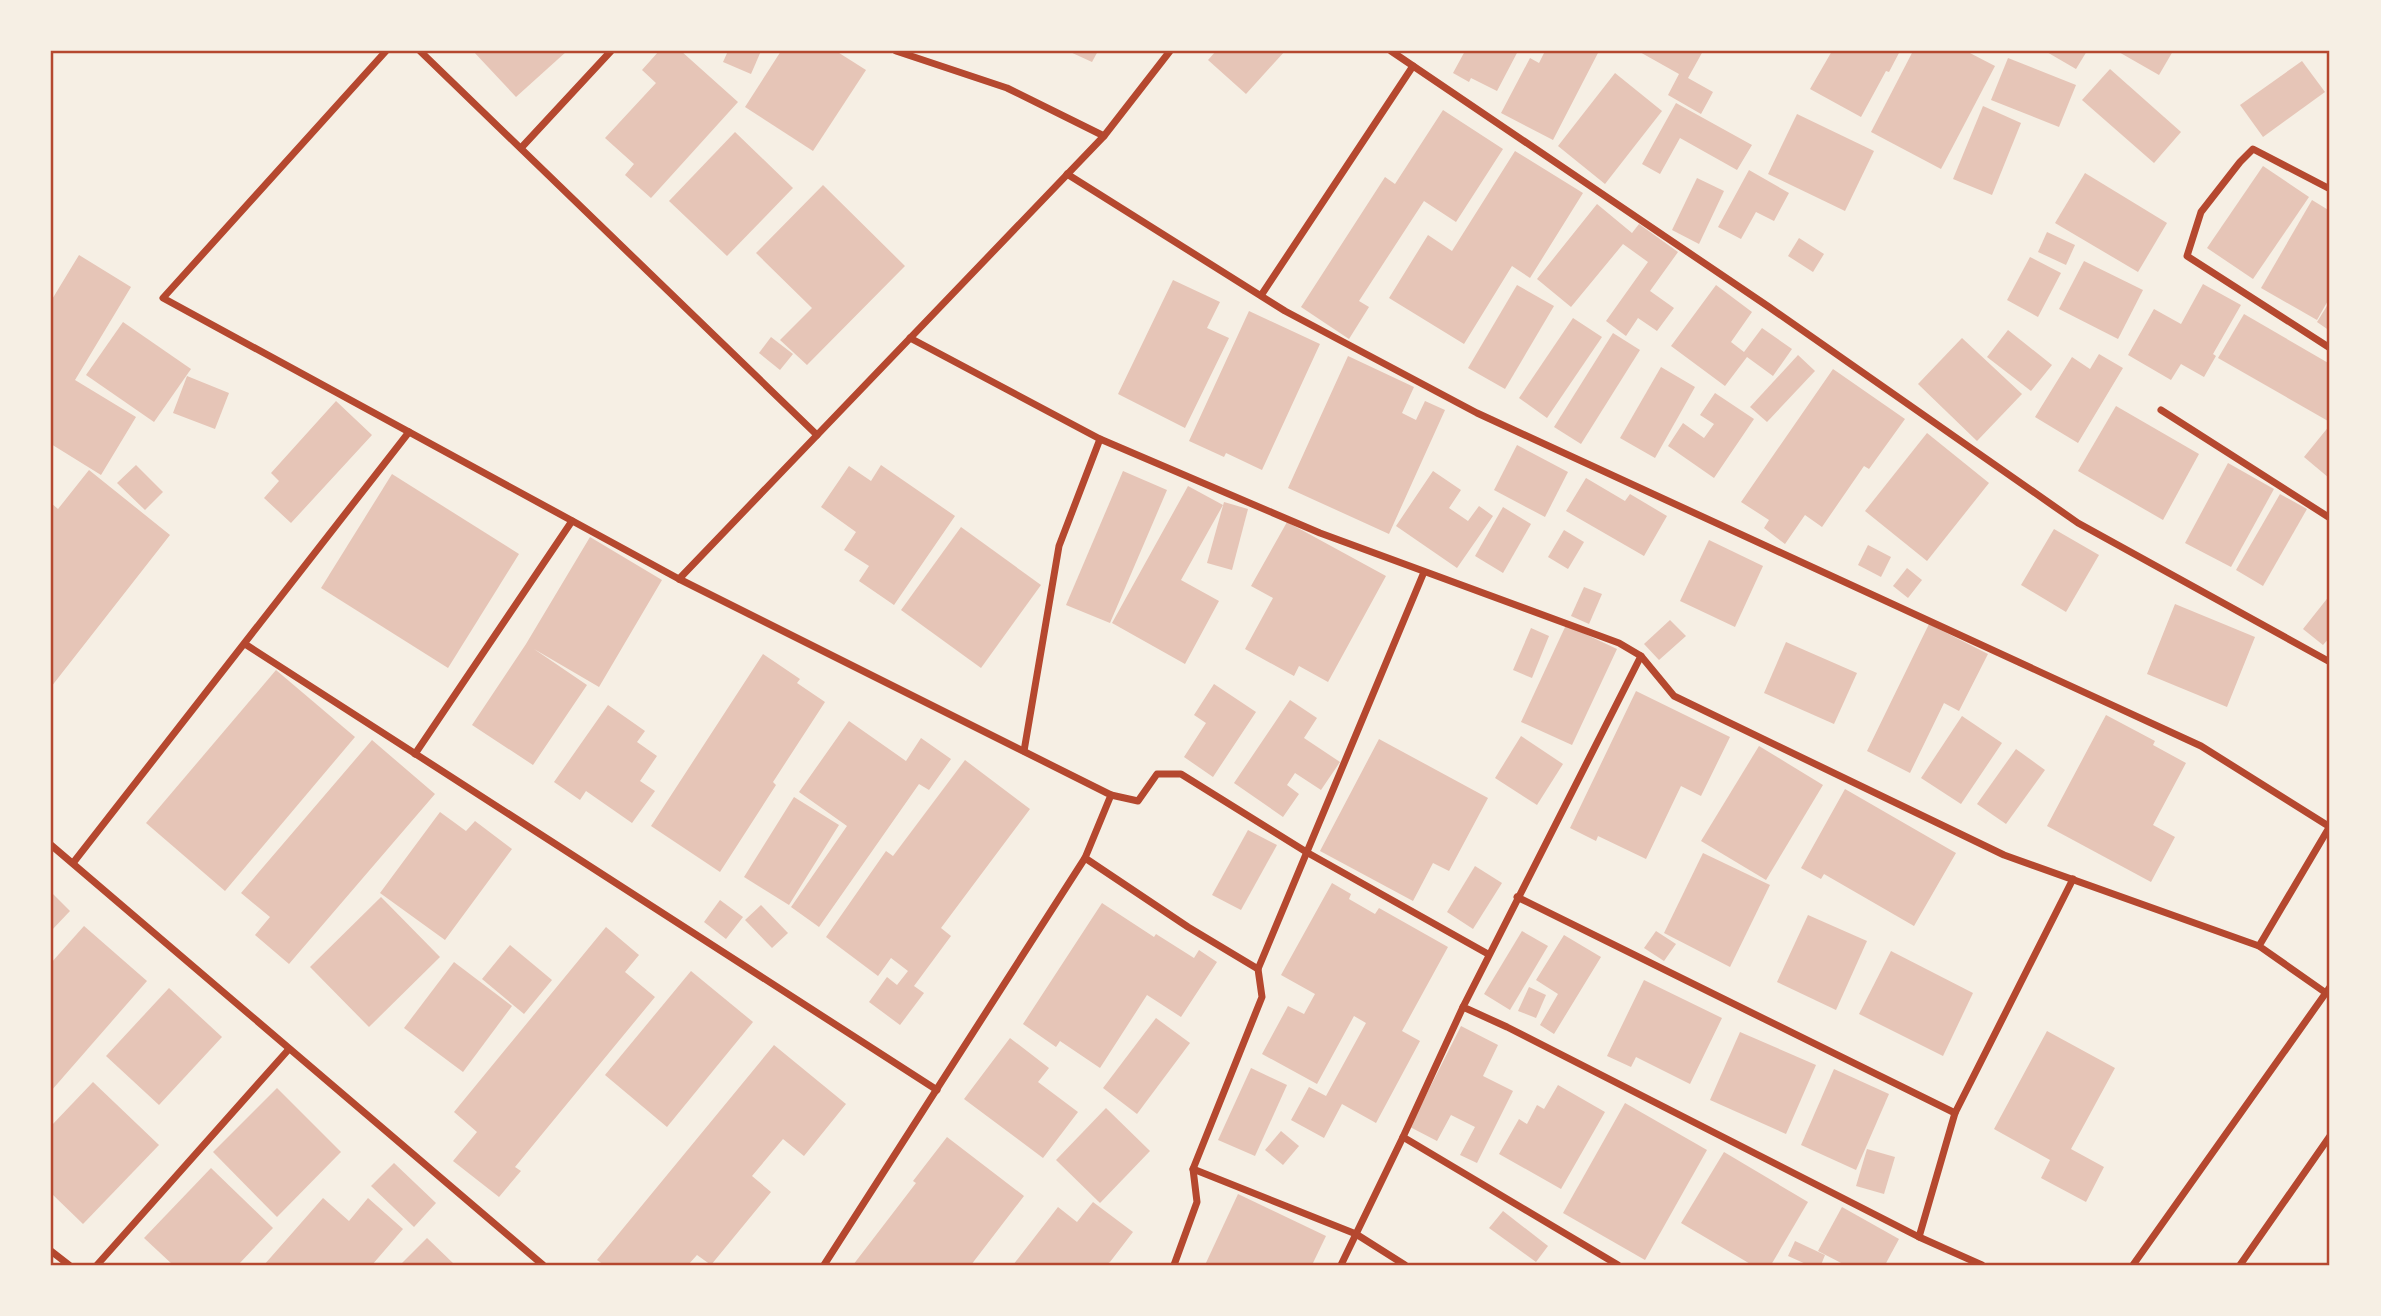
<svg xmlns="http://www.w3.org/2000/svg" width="2381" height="1316" font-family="'Golos Text',sans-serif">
  <rect width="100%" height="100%" fill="#f6efe4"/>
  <g fill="#e6c5b7">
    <polygon points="473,51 567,51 516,97"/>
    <polygon points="659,51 681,51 738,102 651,198 625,175 634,164 605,138 656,83 642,70"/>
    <polygon points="728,51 761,51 751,74 723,62"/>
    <polygon points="781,51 836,51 866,70 813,151 745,107"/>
    <polygon points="1068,51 1098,51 1092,62"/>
    <polygon points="1216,51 1285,51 1246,94 1208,60"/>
    <polygon points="1465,51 1518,51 1497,91 1471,78 1469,82 1453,73"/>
    <polygon points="1545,51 1599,51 1553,140 1501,113 1530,58 1539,63"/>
    <polygon points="1638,51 1703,51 1688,78 1713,92 1701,114 1668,95 1679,74"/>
    <polygon points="1832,51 1900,51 1889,72 1886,71 1861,117 1810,89"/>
    <polygon points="1913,51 1966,51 1995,66 1941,169 1871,132"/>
    <polygon points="2045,51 2087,51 2076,69"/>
    <polygon points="2117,51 2173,51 2159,75"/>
    <polygon points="2008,58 2076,85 2059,127 1991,100"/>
    <polygon points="2302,61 2325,92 2263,137 2240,105"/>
    <polygon points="2110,69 2181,132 2154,163 2082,100"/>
    <polygon points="1615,73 1662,111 1605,184 1558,146"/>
    <polygon points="1676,103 1752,145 1737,170 1680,138 1660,174 1642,164"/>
    <polygon points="1983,106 2021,123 1992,195 1953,179"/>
    <polygon points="1443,110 1503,149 1456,222 1424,201 1359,301 1369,307 1349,339 1301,307 1385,177 1395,184"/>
    <polygon points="1797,114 1874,151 1845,211 1768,174"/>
    <polygon points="735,132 793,188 727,256 669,201"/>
    <polygon points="1515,151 1583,193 1530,278 1512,266 1464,344 1389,298 1428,235 1452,251"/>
    <polygon points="2263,166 2309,197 2253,279 2207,248"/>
    <polygon points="1749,170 1789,193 1774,221 1756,212 1741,239 1718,227"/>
    <polygon points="2085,173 2167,223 2138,272 2055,223"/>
    <polygon points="1697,178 1724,191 1699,244 1672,230"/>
    <polygon points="823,185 905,266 807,365 780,340 812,308 756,253"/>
    <polygon points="2312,200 2330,211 2330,297 2317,320 2261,288"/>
    <polygon points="1597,204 1632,233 1639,224 1678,252 1650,291 1674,308 1657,331 1638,318 1626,336 1606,321 1648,262 1623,244 1571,307 1537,279"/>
    <polygon points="2047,232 2075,245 2066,265 2038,252"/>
    <polygon points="1799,238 1824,254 1813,272 1788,256"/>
    <polygon points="79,255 131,287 75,380 136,417 101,475 51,444 51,301"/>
    <polygon points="2030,257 2061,273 2038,317 2007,300"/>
    <polygon points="2084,261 2143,290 2118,339 2059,309"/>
    <polygon points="1173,280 1220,302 1207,328 1229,338 1185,428 1118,394"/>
    <polygon points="2203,284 2241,305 2213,354 2216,356 2204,377 2181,364 2171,380 2128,355 2154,309 2181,324"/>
    <polygon points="1517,285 1554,306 1505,389 1468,368"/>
    <polygon points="1716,285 1752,312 1731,342 1744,352 1762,328 1792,349 1773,376 1747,357 1725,386 1671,346"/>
    <polygon points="2330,301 2330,331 2317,322"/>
    <polygon points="1249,311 1320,344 1262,470 1226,453 1224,457 1189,441"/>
    <polygon points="2244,314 2330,364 2330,416 2328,421 2218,358"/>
    <polygon points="1573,318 1602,337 1547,418 1519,398"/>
    <polygon points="123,322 191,369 154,422 86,375"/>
    <polygon points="2008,330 2052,365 2031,391 1987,357"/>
    <polygon points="1613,333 1640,350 1581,444 1554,427"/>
    <polygon points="771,337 793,354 780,370 759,353"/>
    <polygon points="1962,338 2022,394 1977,441 1918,384"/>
    <polygon points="2099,354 2123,368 2078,443 2035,417 2072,357 2090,369"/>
    <polygon points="1798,355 1815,371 1767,422 1750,407"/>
    <polygon points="1348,356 1414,387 1402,413 1416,420 1425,401 1445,410 1389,534 1288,488"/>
    <polygon points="1661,367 1695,387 1655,458 1620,438"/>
    <polygon points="1833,369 1905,419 1869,469 1864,466 1822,527 1805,515 1785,544 1764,528 1769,520 1741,502"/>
    <polygon points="187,376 229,393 215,429 173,413"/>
    <polygon points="1715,393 1754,419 1714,478 1668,446 1683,423 1704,438 1714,424 1700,415"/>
    <polygon points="336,401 372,435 291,523 264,498 279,481 271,473"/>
    <polygon points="2116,406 2199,454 2163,520 2078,471"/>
    <polygon points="2330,425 2330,476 2329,478 2304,457"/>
    <polygon points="1927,433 1989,483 1927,561 1865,511"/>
    <polygon points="1517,445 1568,472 1545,517 1494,490"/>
    <polygon points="2228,463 2274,489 2231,567 2185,543"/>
    <polygon points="136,465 163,492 145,510 117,483"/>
    <polygon points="881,465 955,516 894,605 859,581 869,566 844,550 856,532 821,507 849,466 871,481"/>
    <polygon points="89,470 170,535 51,687 51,503 58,509"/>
    <polygon points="1123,471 1167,490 1110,623 1066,605"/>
    <polygon points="1433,471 1461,490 1449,508 1468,521 1479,506 1493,516 1457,568 1396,526"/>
    <polygon points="392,474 519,554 448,668 321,588"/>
    <polygon points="1586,478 1625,501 1630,494 1667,516 1644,556 1566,511"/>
    <polygon points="1188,486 1223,505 1181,580 1219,601 1185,664 1112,623"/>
    <polygon points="2280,494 2307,509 2263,586 2236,570"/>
    <polygon points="1224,502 1248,509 1232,570 1207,563"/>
    <polygon points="1503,507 1531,524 1503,573 1475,556"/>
    <polygon points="1287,522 1386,576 1328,682 1299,666 1294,676 1245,649 1273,598 1251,586"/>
    <polygon points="961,527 1041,585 981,668 901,610"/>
    <polygon points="2054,529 2099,555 2066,612 2021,585"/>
    <polygon points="1564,530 1584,542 1568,569 1548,557"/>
    <polygon points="590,537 662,580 599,687 534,649 587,685 533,765 472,725 526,644"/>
    <polygon points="1709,540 1763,566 1735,627 1680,601"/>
    <polygon points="1868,545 1891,557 1881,577 1858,565"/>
    <polygon points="1907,568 1922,580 1908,598 1893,586"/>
    <polygon points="1584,587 1602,594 1589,624 1571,616"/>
    <polygon points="2330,595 2330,637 2323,645 2303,629"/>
    <polygon points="2175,604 2255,637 2227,707 2147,674"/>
    <polygon points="1670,620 1686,636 1659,660 1644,644"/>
    <polygon points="1929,624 1988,654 1959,711 1944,703 1910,773 1867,751"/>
    <polygon points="1566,625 1617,649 1572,745 1521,722"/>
    <polygon points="1531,628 1549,636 1532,678 1513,670"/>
    <polygon points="1786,642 1857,673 1834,724 1764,693"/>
    <polygon points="763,654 800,679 797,683 825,702 773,782 776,785 720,872 651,826"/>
    <polygon points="276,670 355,737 225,891 146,823"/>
    <polygon points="1214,684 1256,712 1213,777 1184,757 1206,723 1194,715"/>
    <polygon points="1636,691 1730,737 1701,796 1681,786 1646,859 1598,836 1596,841 1570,828"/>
    <polygon points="1290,700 1317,718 1304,738 1340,762 1321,790 1295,773 1287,785 1299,794 1283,817 1234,783"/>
    <polygon points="608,705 645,731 637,742 657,756 640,781 655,791 632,823 586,791 580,800 554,782"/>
    <polygon points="2106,715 2155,741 2153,745 2186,763 2153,825 2175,837 2151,882 2047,826"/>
    <polygon points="1962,716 2002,743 1961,804 1921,778"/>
    <polygon points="849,721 906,761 921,738 951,759 929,790 919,784 819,927 791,907 847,826 799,792"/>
    <polygon points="1521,736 1563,764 1537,805 1495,778"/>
    <polygon points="1379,739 1488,798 1449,871 1433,863 1413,901 1320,851"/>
    <polygon points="372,740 435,794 289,964 255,935 270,917 241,893"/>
    <polygon points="1759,746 1823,785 1766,880 1701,841"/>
    <polygon points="2016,749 2045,770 2006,824 1977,804"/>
    <polygon points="965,760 1030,809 941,928 951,936 914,986 924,993 900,1025 869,1002 887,977 897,985 908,971 891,958 878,976 826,937 886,851 893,856"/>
    <polygon points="1845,789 1956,853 1914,926 1824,874 1821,879 1801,868"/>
    <polygon points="794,797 839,825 789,905 744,877"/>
    <polygon points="440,812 466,831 475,821 512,849 445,940 380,893"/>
    <polygon points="1248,830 1277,845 1241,910 1212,895"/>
    <polygon points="1703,853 1770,885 1730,967 1664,933"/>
    <polygon points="1475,866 1502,883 1473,929 1447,912"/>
    <polygon points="1332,883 1351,894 1349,899 1375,914 1379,908 1448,947 1402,1031 1420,1041 1376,1123 1342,1104 1324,1138 1291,1120 1309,1087 1326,1096 1366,1023 1354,1016 1317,1084 1262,1054 1288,1006 1304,1014 1315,994 1281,975"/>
    <polygon points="51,892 70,911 51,931"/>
    <polygon points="381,897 440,957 369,1027 310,967"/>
    <polygon points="720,900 743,917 726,939 704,922"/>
    <polygon points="1102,903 1154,937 1156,934 1194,958 1199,950 1217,962 1181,1017 1147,995 1100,1068 1060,1041 1056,1047 1023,1024"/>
    <polygon points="761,905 788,933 772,948 745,920"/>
    <polygon points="1808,915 1867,941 1836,1010 1777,982"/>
    <polygon points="84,926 147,981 51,1091 51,963"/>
    <polygon points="606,927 639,955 625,972 655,997 515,1167 521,1171 499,1197 453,1161 477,1132 454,1112"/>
    <polygon points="1522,931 1548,946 1510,1010 1484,994"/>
    <polygon points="1656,931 1676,944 1664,961 1644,948"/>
    <polygon points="1564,935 1601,957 1554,1034 1540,1025 1558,994 1536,980"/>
    <polygon points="510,945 552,980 524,1014 482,979"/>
    <polygon points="1891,951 1973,993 1943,1056 1859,1014"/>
    <polygon points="454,962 512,1006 463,1072 404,1028"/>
    <polygon points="691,971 753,1022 667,1127 605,1075"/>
    <polygon points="1644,980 1722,1018 1690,1084 1636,1057 1631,1067 1607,1056"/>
    <polygon points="1529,987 1546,995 1536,1018 1518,1011"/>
    <polygon points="169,988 222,1037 159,1105 106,1056"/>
    <polygon points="1156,1018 1190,1043 1137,1114 1103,1088"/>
    <polygon points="1461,1026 1498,1045 1483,1076 1513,1091 1477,1163 1460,1155 1475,1127 1451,1115 1437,1141 1410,1127"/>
    <polygon points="2047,1031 2115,1068 2071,1149 2104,1167 2086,1202 2041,1178 2050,1160 1994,1129"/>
    <polygon points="1740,1032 1816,1065 1786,1134 1710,1100"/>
    <polygon points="1010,1038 1049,1068 1038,1082 1078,1112 1043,1158 964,1099"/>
    <polygon points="774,1045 846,1104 804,1156 783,1139 752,1176 771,1192 711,1265 697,1255 688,1265 604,1265 597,1260"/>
    <polygon points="1251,1068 1287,1085 1255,1156 1218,1140"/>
    <polygon points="1834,1069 1889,1094 1856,1170 1801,1145"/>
    <polygon points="93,1082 159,1145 83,1224 51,1193 51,1126"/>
    <polygon points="1558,1085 1605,1112 1561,1189 1499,1154 1519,1119 1527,1124 1537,1105 1544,1109"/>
    <polygon points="277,1088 341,1152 277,1217 213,1152"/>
    <polygon points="1625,1103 1707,1150 1645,1260 1563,1213"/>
    <polygon points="1106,1108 1150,1151 1100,1203 1056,1160"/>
    <polygon points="1281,1131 1299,1146 1283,1165 1265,1150"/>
    <polygon points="947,1137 1024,1196 971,1265 853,1265 916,1183 913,1181"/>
    <polygon points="1867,1149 1895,1157 1884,1194 1856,1186"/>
    <polygon points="1724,1152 1808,1202 1771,1265 1752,1265 1681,1223"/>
    <polygon points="394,1163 436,1203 414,1227 371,1186"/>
    <polygon points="211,1168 273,1228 238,1265 173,1265 144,1238"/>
    <polygon points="1238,1194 1326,1236 1312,1265 1205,1265"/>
    <polygon points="323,1198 349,1221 368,1198 403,1229 372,1265 264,1265"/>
    <polygon points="1093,1202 1133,1232 1110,1262 1105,1265 1013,1265 1058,1207 1077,1222"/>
    <polygon points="1842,1207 1899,1239 1885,1265 1845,1265 1818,1251"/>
    <polygon points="1503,1211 1548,1246 1536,1262 1489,1228"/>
    <polygon points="427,1238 455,1265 400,1265"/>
    <polygon points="1795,1241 1825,1255 1821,1265 1808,1265 1788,1256"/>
  </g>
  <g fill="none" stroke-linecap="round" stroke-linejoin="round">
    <g stroke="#b5482f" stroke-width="7">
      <polyline points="386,51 163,298 679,579 1111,795 1085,858 824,1265"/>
      <polyline points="420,51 817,435"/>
      <polyline points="896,51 1007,88 1104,136"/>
      <polyline points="1391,51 1769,307 2078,523 2330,662"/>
      <polyline points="521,148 611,51"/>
      <polyline points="1067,174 1285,311 1477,413 2201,746 2330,827"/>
      <polyline points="2330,189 2253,149 2240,162 2201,212 2187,256 2330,348"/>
      <polyline points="1262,294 1413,66"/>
      <polyline points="910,338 1100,439 1320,533 1619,643 1641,656 1674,696 2004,855 2259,946"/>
      <polyline points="2161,410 2330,518"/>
      <polyline points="679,579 1104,136 1170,51"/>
      <polyline points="245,644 937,1090"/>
      <polyline points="1641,656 1463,1007 1507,1027 1919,1237 1982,1265"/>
      <polyline points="1024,751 1059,546 1100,439"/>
      <polyline points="415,754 572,521"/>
      <polyline points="1111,795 1138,801 1157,774 1181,774 1308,853 1488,954"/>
      <polyline points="51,845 543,1265"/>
      <polyline points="1085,858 1188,927 1258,969 1262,997 1193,1169 1197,1202 1174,1265"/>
      <polyline points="73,863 409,432"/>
      <polyline points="1517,897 1955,1113"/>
      <polyline points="1258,969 1424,572"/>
      <polyline points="2326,993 2259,946 2330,826"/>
      <polyline points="1403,1137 1618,1265"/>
      <polyline points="1193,1169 1356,1234 1405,1265"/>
      <polyline points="1919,1237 1955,1113 2073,879"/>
      <polyline points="51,1251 69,1265"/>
      <polyline points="97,1265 289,1049"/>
      <polyline points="1341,1265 1403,1137 1463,1007"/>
      <polyline points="2133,1265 2330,987"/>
      <polyline points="2240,1265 2330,1136"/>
    </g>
  </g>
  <rect width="2381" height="1316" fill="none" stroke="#f6efe4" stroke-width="105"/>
  <rect x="52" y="52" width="2276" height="1212" fill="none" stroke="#b5482f" stroke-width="2.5"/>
</svg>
